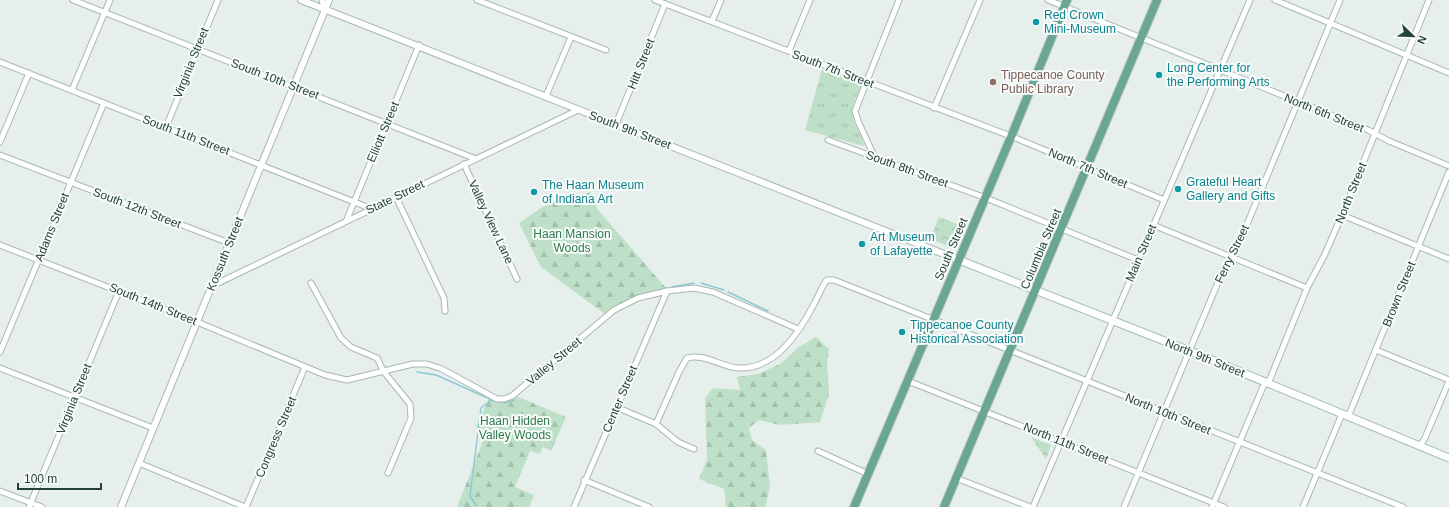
<svg xmlns="http://www.w3.org/2000/svg" width="1449" height="507" font-family="Helvetica,sans-serif">
  <defs>
    <pattern id="grass-tufts" width="24" height="20" patternUnits="userSpaceOnUse"><rect width="24" height="20" fill="#bfe0c8"/><path d="M3 7l-1-3M5 7V3M7 7l1-3M15 17l-1-3M17 17v-4M19 17l1-3" fill="none" stroke="#a4c1ad"/></pattern>
    <pattern id="forest-firs" width="22" height="20" patternUnits="userSpaceOnUse"><rect width="22" height="20" fill="#bfe0c8"/><path d="M5 1l3.5 6h-7zM16 11l3.5 6h-7z" fill="#a4c1ad"/></pattern>
    <pattern id="park-crowns" width="20" height="18" patternUnits="userSpaceOnUse"><rect width="20" height="18" fill="#bfe0c8"/><path d="M2 6a3 3 0 1 1 6 0M12 15a3 3 0 1 1 6 0" fill="none" stroke="#a4c1ad"/></pattern>
  </defs>
  <rect width="100%" height="100%" fill="#e6efeb"/>
  <path fill="url(#grass-tufts)" d="M822 69 862 84C859 91 855 99 853 106 849 119 862 134 864 146L805 130Z"/>
  <g fill="url(#forest-firs)">
    <path d="M590 192 598 210 666 288C644 294 623 299 605 314L541 267 519 223 544 206 562 200 575 199Z"/>
    <polygon points="816,337 829,349 827,363 829,394 820,422 780,425 759,420 749,428 752,440 766,450 770,487 765,507 726,507 724,489 699,479 707,460 705,398 713,388 740,390 737,377 758,374 780,364 799,347"/>
    <polygon points="516,396 566,417 551,451 543,447 540,454 530,451 515,487 534,495 529,507 457,507 487,431 476,427 489,398 505,402"/>
  </g>
  <g fill="url(#park-crowns)">
    <polygon points="939,217 964,227 955,247 952,248 930,239"/>
    <polygon points="1031,437 1051,445 1046,459"/>
  </g>
  <g fill="none" stroke-linecap="round" stroke-linejoin="round">
    <g stroke="#8ec9d4" stroke-width="1.5">
      <polyline points="701,283 724,290"/>
      <polyline points="672,287 694,283"/>
      <polyline points="728,292 768,311"/>
      <polyline points="633,298 664,289"/>
      <polyline points="417,372 436,375 490,399"/>
      <polyline points="477,507 470,496 481,408 491,400 506,403 515,400"/>
    </g>
    <g stroke="#a8b8b2" stroke-width="7">
      <g id="minor">
        <polyline points="73,0 476,159"/>
        <polyline points="322,0 325,10"/>
        <polyline points="477,0 606,50"/>
        <polyline points="655,0 1018,139 1164,200"/>
        <polyline points="1048,0 1368,130 1389,141 1449,166"/>
        <polyline points="1275,0 1449,73"/>
        <polyline points="712,21 721,0"/>
        <polyline points="789,51 810,0"/>
        <polyline points="0,62 372,209"/>
        <polyline points="72,90 110,0"/>
        <polyline points="546,96 571,37"/>
        <polyline points="934,108 980,0"/>
        <polyline points="616,124 665,4"/>
        <polyline points="166,127 218,0"/>
        <polyline points="828,140 986,198 1138,260"/>
        <polyline points="0,142 29,73"/>
        <polyline points="0,155 229,243"/>
        <polyline points="874,156 858,121 855,111 899,0"/>
        <polyline points="464,164 517,279"/>
        <polyline points="396,197 444,298 445,311"/>
        <polyline points="1342,215 1449,259"/>
        <polyline points="347,219 419,45"/>
        <polyline points="1153,225 1307,288"/>
        <polyline points="0,245 197,322 325,375 347,380 413,364 427,364 442,369 497,399 504,399 512,396 614,310 638,298 667,291 694,288 713,292 798,329"/>
        <polyline points="311,283 341,338 351,347 377,358 384,372 410,404 411,418 388,473"/>
        <polyline points="212,286 578,110"/>
        <polyline points="1376,350 1449,380"/>
        <polyline points="0,352 104,103"/>
        <polyline points="0,368 153,428"/>
        <polyline points="908,381 1224,507"/>
        <polyline points="1268,384 1307,288 1325,254 1342,215 1429,0"/>
        <polyline points="616,407 656,424 678,442 694,449"/>
        <polyline points="1348,417 1449,172"/>
        <path d="M656 424 679 372 687 358C704 353 722 367 738 368 775 370 799 333 814 304 819 296 821 287 827 280H834L1403 507"/>
        <polyline points="1420,446 1425,438 1449,381"/>
        <polyline points="818,451 868,474"/>
        <polyline points="139,463 245,507"/>
        <polyline points="956,478 1030,507"/>
        <polyline points="584,480 649,507"/>
        <polyline points="0,491 42,507"/>
        <polyline points="29,507 119,291"/>
        <polyline points="246,507 305,367"/>
        <polyline points="574,507 667,291"/>
        <polyline points="1033,507 1250,0"/>
        <polyline points="1124,507 1224,268 1236,251 1340,0"/>
        <polyline points="1212,507 1265,382"/>
        <polyline points="1303,507 1342,414"/>
      </g>
    </g>
    <g stroke="#a8b8b2" stroke-width="8">
      <g id="tertiary">
        <polyline points="301,0 959,260"/>
        <polyline points="121,507 329,0"/>
      </g>
    </g>
    <g stroke="#a4bbb3" stroke-width="9">
      <polyline id="secondary" points="959,260 1195,353 1449,458"/>
    </g>
    <g stroke="#c2cac8" stroke-width="10">
      <g id="primary">
        <polyline points="854,507 1011,137 1067,0"/>
        <polyline points="944,507 1157,0"/>
      </g>
    </g>
    <use href="#minor" stroke="#fff" stroke-width="5"/>
    <use href="#tertiary" stroke="#fff" stroke-width="6"/>
    <use href="#secondary" stroke="#fff" stroke-width="7"/>
    <use href="#primary" stroke="#6aa596" stroke-width="8"/>
  </g>
  <g fill="#0f9aa8" stroke="#f7fbf9" stroke-width="1.5">
    <circle cx="1036" cy="22" r="4"/>
    <circle cx="1159" cy="75" r="4"/>
    <circle cx="1178" cy="189" r="4"/>
    <circle cx="534" cy="192" r="4"/>
    <circle cx="862" cy="244" r="4"/>
    <circle cx="902" cy="332" r="4"/>
  </g>
  <circle fill="#8d6e63" stroke="#f7fbf9" stroke-width="1.5" cx="993" cy="82" r="4"/>
  <g text-anchor="middle" dominant-baseline="central" stroke-width="4" stroke-linejoin="round" paint-order="stroke">
    <g font-size="12" fill="#0d838f" stroke="#f7fbf9" text-anchor="start">
      <text x="1044" y="15">Red Crown<tspan x="1044" dy="14">Mini-Museum</tspan></text>
      <text x="1167" y="68">Long Center for<tspan x="1167" dy="14">the Performing Arts</tspan></text>
      <text x="1186" y="182">Grateful Heart<tspan x="1186" dy="14">Gallery and Gifts</tspan></text>
      <text x="542" y="185">The Haan Museum<tspan x="542" dy="14">of Indiana Art</tspan></text>
      <text x="870" y="237">Art Museum<tspan x="870" dy="14">of Lafayette</tspan></text>
      <text x="910" y="325">Tippecanoe County<tspan x="910" dy="14">Historical Association</tspan></text>
    </g>
    <g font-size="12" fill="#24423a" stroke="#f7fbf9">
      <text transform="translate(191 63) rotate(-68)">Virginia Street</text>
      <text transform="translate(641 64) rotate(-68)">Hitt Street</text>
      <text transform="translate(833 69) rotate(21)">South 7th Street</text>
      <text transform="translate(275 79) rotate(21)">South 10th Street</text>
      <text transform="translate(1324 113) rotate(22)">North 6th Street</text>
      <text transform="translate(630 130) rotate(21)">South 9th Street</text>
      <text transform="translate(383 132) rotate(-67)">Elliott Street</text>
      <text transform="translate(186 135) rotate(21)">South 11th Street</text>
      <text transform="translate(1088 168) rotate(23)">North 7th Street</text>
      <text transform="translate(907 169) rotate(20)">South 8th Street</text>
      <text transform="translate(1351 193) rotate(-68)">North Street</text>
      <text transform="translate(395 197) rotate(-26)">State Street</text>
      <text transform="translate(137 208) rotate(21)">South 12th Street</text>
      <text transform="translate(491 222) rotate(65)">Valley View Lane</text>
      <text transform="translate(52 227) rotate(-68)">Adams Street</text>
      <text transform="translate(951 249) rotate(-67)">South Street</text>
      <text transform="translate(1041 249) rotate(-67)">Columbia Street</text>
      <text transform="translate(1141 253) rotate(-67)">Main Street</text>
      <text transform="translate(225 254) rotate(-68)">Kossuth Street</text>
      <text transform="translate(1232 254) rotate(-64)">Ferry Street</text>
      <text transform="translate(1399 294) rotate(-68)">Brown Street</text>
      <text transform="translate(153 304) rotate(22)">South 14th Street</text>
      <text transform="translate(1205 358) rotate(22)">North 9th Street</text>
      <text transform="translate(554 361) rotate(-40)">Valley Street</text>
      <text transform="translate(74 399) rotate(-68)">Virginia Street</text>
      <text transform="translate(620 399) rotate(-67)">Center Street</text>
      <text transform="translate(1168 414) rotate(22)">North 10th Street</text>
      <text transform="translate(276 437) rotate(-67)">Congress Street</text>
      <text transform="translate(1066 443) rotate(22)">North 11th Street</text>
    </g>
    <g font-size="12" fill="#785e54" stroke="#f7fbf9" text-anchor="start">
      <text x="1001" y="75">Tippecanoe County<tspan x="1001" dy="14">Public Library</tspan></text>
    </g>
    <g font-size="12" fill="#2d7a4b" stroke="#f7fbf9">
      <text x="572" y="234">Haan Mansion<tspan x="572" dy="14">Woods</tspan></text>
      <text x="515" y="421">Haan Hidden<tspan x="515" dy="14">Valley Woods</tspan></text>
    </g>
  </g>
  <g transform="translate(1413 36) rotate(113)" stroke="#f7fbf9" stroke-width="3" paint-order="stroke">
  <path d="M0-3L7 15L0 10L-7 15Z" fill="#24423a"/>
  <text y="-6" font-size="11" font-weight="bold" text-anchor="middle" fill="#24423a">N</text>
  </g>
  <path d="M18 483v6h83v-6" fill="none" stroke="#24423a" stroke-width="2"/>
  <text x="24" y="483" font-size="12" fill="#24423a" stroke="#f7fbf9" stroke-width="3" paint-order="stroke">100 m</text>
</svg>
